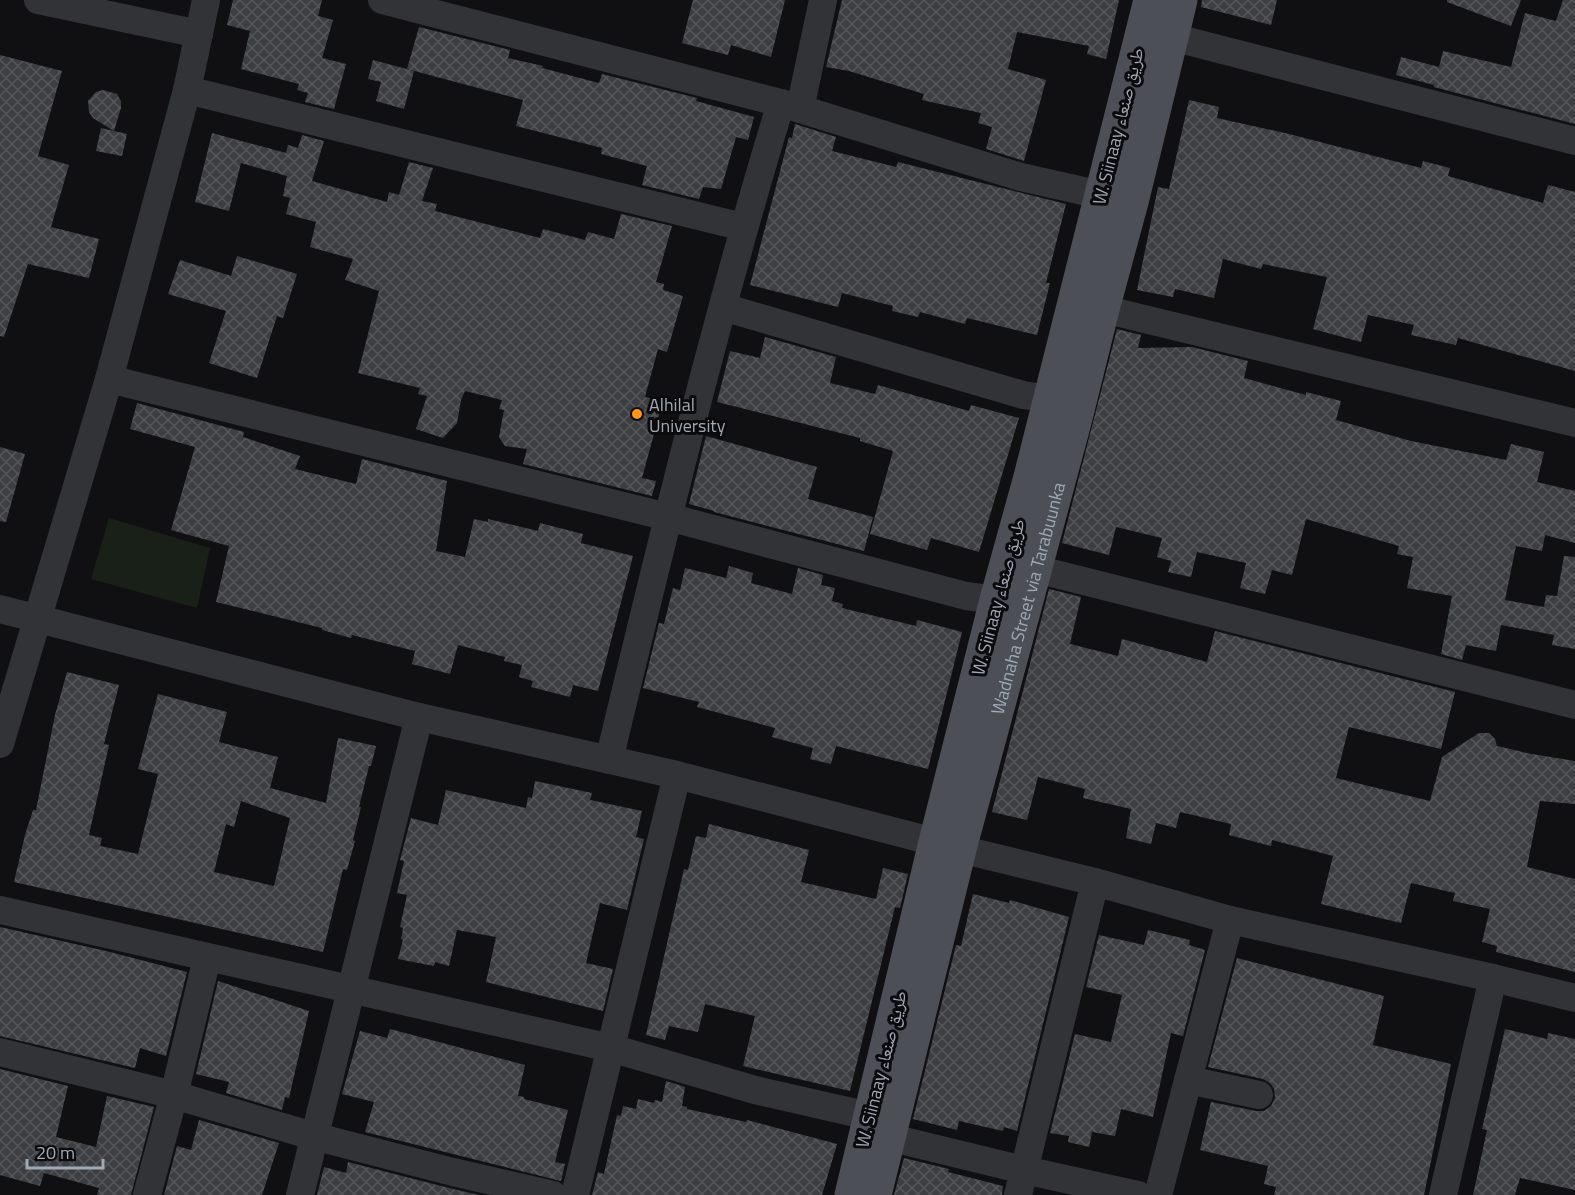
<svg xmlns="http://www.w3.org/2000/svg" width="1575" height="1195" font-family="'Titillium Web','Noto Naskh Arabic',sans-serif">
  <defs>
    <pattern id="building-cross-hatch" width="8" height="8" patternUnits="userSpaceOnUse" patternTransform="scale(1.5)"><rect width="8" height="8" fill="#3c3e42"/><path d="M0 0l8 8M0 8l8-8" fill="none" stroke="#55575b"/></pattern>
  </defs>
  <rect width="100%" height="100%" fill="#101012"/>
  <polygon fill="#182018" points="109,518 210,548 197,608 91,579"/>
  <g fill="url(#building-cross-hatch)" fill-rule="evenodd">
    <polygon points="233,0 322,0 318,16 333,20 322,58 346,64 334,109 305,102 308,93 297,90 299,84 241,69 250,31 227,25"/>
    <polygon points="693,0 785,0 771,57 731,45 728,55 682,43"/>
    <polygon points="842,0 1119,0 1106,59 1087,54 1089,46 1017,32 1008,69 1046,80 1024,161 986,149 992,127 978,123 981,113 922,100 924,94 849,71 826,67"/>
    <polygon points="1202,0 1277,0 1271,25 1201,7"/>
    <polygon points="1447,0 1521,0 1511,26 1447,2"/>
    <polygon points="1563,0 1575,0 1575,124 1434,87 1434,85 1396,75 1401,57 1439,67 1443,51 1511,67 1525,13 1556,21"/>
    <polygon points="419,27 510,50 508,58 543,66 542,68 599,83 602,74 697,98 696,101 754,117 748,140 736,137 721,189 703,187 699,199 642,185 647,166 601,154 602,148 516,126 523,100 407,69"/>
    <polygon points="0,55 62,71 38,156 69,165 51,227 99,239 89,278 28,264 4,337 0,336"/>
    <polygon points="373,60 414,71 404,109 376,101 381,82 368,79"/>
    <polygon points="103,90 117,94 121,101 121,108 114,131 93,118 89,112 88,101 96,92"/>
    <polygon points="1189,100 1219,107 1217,118 1285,133 1421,168 1423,161 1450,168 1448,176 1543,203 1548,185 1575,192 1575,371 1458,338 1456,345 1411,335 1414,325 1368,315 1361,342 1313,329 1327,277 1263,264 1261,269 1223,259 1214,298 1175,289 1173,297 1137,290 1158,187 1169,189"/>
    <polygon points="795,124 836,137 832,151 896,167 898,162 1066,204 1046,283 1050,283 1037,335 967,318 965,324 920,312 918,317 892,311 893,306 842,293 838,307 750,285 789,137 792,138"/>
    <polygon points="101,128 127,134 122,156 96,151"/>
    <polygon points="212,133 286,153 288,145 298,148 302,135 324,141 312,181 387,202 389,192 399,195 409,162 433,168 422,201 437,204 435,211 540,238 543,229 585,240 588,232 614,239 621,214 672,226 656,282 664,284 663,290 683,296 667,352 658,349 645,397 663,401 642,478 656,481 652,496 523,464 527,449 505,446 499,437 504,410 499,409 502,400 465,391 461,400 457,423 443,438 416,429 427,396 418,394 420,388 358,373 379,291 345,280 353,259 310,247 316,222 286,214 290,198 283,196 287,176 241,163 229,211 195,202"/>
    <polygon points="237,256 297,274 283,318 277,316 257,378 209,363 226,311 168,294 180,260 231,276"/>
    <polygon points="1117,329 1141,335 1138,348 1192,347 1248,361 1244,378 1306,395 1306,392 1341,401 1336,420 1411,441 1506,460 1511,444 1544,452 1537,482 1575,491 1575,543 1545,535 1542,551 1516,546 1505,600 1544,607 1546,595 1557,596 1564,556 1575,557 1575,649 1552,645 1554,635 1501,625 1496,651 1466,645 1462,660 1441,654 1452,596 1407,588 1413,557 1397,554 1399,546 1306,519 1292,575 1272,570 1265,594 1240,588 1246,563 1197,552 1191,577 1168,572 1171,561 1157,557 1162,538 1116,527 1109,555 1062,543"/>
    <polygon points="765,337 836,357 830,383 875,394 878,385 969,411 971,405 1019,418 979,552 931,538 927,550 870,534 893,451 860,441 860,438 717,402 730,351 760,358"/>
    <polygon points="137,403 244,432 243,437 300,456 295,469 356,484 362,459 447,481 436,551 465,557 474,519 488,522 488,519 538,531 540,523 583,534 581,543 633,556 598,691 573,685 570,697 531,687 533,681 519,677 522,665 504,661 505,657 458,645 450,674 412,664 415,651 352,635 351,638 322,630 322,628 216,602 229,546 171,530 195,447 130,429"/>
    <polygon points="706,436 817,467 808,499 873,517 864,551 714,512 714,511 689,504"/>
    <polygon points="0,447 25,454 6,522 0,521"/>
    <polygon points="729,566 753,573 751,583 792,594 798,568 823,575 821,585 835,588 832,601 843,604 842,608 916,626 917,620 962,632 928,769 836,746 831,764 810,759 813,748 772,737 775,728 697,707 699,702 643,688 659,623 664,624 673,588 680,590 685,568 726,578"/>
    <polygon points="1049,589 1081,597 1070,644 1118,656 1122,639 1207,662 1215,631 1455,692 1441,749 1349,727 1336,778 1430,801 1442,757 1479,733 1489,733 1495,739 1497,746 1532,754 1575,761 1575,804 1540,801 1527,867 1575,879 1575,972 1496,952 1497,946 1482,942 1490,909 1453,901 1455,893 1411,883 1401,923 1321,904 1333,856 1272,840 1271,846 1229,835 1231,824 1180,812 1176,828 1156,823 1151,844 1126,838 1131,809 1083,798 1085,789 1038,777 1027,820 992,812"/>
    <path d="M67 672 119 685 104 744 109 745 89 835 102 838 100 846 138 854 158 774 138 769 158 694 227 712 219 742 278 757 270 788 326 803 338 738 376 746 371 766H369L359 807H361L353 840 355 841 347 870 343 869 323 952 14 882 25 835 33 810H36L55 715ZM241 801 290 818 274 886 214 872 226 824 234 827Z"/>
    <polygon points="535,781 592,793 590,800 642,811 636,837 644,839 627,910 600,903 586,963 613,969 603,1011 486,982 496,937 457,930 449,966 435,962 434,966 398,959 403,940 401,939 403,928 400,927 407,895 397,893 404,861 400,860 411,818 438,825 446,790 526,808 528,797 532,798"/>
    <polygon points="709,824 809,850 801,882 876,899 883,868 908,874 900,908 895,907 850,1091 743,1066 755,1016 705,1004 698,1032 669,1026 665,1040 646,1035 684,869 688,870 696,836 706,838"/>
    <polygon points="973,894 1009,903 1010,900 1069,917 1017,1131 1004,1127 1003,1131 959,1121 957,1130 913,1119 956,945 961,946"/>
    <polygon points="0,927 106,951 187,972 166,1056 140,1048 135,1068 0,1036"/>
    <polygon points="1148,930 1190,940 1189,945 1205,950 1183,1036 1171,1033 1153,1117 1121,1109 1115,1136 1092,1132 1089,1147 1068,1142 1069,1136 1050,1133 1075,1034 1111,1042 1122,995 1086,987 1099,935 1144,945"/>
    <polygon points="1237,958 1384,996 1373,1045 1451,1064 1424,1195 1274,1195 1276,1187 1264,1184 1268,1166 1200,1150 1211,1102 1256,1111 1264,1111 1271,1106 1275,1098 1274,1089 1270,1083 1263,1079 1208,1067"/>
    <polygon points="218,981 309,1011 289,1098 285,1097 282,1110 226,1093 229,1082 196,1074"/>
    <polygon points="390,1029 525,1065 518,1096 524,1097 524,1099 568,1110 555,1162 565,1164 561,1181 365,1132 374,1102 342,1094 360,1031 387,1038"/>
    <polygon points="1505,1029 1547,1039 1548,1033 1575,1039 1575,1190 1520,1178 1515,1195 1473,1195 1487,1130 1482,1129"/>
    <polygon points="0,1069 68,1086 56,1137 96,1147 107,1096 154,1107 131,1195 97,1195 99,1188 44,1173 40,1186 0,1175"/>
    <polygon points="666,1081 685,1087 682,1106 687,1107 687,1109 746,1122 747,1120 837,1144 822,1195 592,1195 598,1172 604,1174 617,1115 621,1116 623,1106 636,1109 638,1099 654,1103 655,1100 662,1102"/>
    <polygon points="199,1120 279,1143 262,1195 164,1195 177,1146 191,1150"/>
    <polygon points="904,1158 949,1169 948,1172 1003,1186 1002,1195 894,1195"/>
    <polygon points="348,1162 449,1188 479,1195 317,1195 324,1167 346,1173"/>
  </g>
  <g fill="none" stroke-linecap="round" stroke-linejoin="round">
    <g stroke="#313337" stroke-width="28">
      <polyline points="38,0 199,34"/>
      <polyline points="206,0 187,90 109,379 668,517 966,596 996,600"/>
      <polyline points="382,0 781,103 1021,177 1101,195"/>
      <polyline points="1172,37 1575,141"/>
      <polyline points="187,90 743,227"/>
      <polyline points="800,109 823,0"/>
      <polyline points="723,307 1023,395 1050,399"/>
      <polyline points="1103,309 1575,423"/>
      <polyline points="1036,569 1575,705"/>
      <polyline points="0,609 419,717 677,775 935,842"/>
      <polyline points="0,744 109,379"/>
      <path d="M609 760C662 540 715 319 781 103"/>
      <polyline points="960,849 1095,882 1230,920 1493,978 1575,998"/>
      <polyline points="0,910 611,1048 755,1090 869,1116"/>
      <polyline points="0,1052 174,1095 313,1136 453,1172 553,1195"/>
      <polyline points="1188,1080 1259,1095"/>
      <polyline points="888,1137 1024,1170 1138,1195"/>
      <polyline points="147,1195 174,1095 207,958"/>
      <polyline points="300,1195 419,717"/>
      <polyline points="575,1195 677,775"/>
      <polyline points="1018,1195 1095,882"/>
      <polyline points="1158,1195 1230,920"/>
      <polyline points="1443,1195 1493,978"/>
    </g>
    <g stroke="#4c5056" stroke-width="33">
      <polyline points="851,1195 935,842 996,600 1030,477 1150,0"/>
      <path id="s1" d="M875 1195 960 849 1075 422 1103 309 1132 202 1181 0"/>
    </g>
  </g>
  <circle fill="#ff951b" stroke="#0b0b0d" stroke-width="2" cx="637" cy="414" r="6"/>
  <g text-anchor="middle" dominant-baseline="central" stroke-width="6" stroke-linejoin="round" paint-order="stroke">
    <g font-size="18" fill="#a0a9b4" stroke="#0b0b0d">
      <text transform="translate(1118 126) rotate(-76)">W. Siinaay طريق صنعاء</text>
      <text transform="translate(998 597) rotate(-75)">W. Siinaay طريق صنعاء</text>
      <text stroke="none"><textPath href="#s1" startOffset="616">Wadnaha Street via Tarabuunka</textPath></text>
      <text transform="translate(881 1069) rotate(-76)">W. Siinaay طريق صنعاء</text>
    </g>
    <g font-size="18" fill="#a0a9b4" stroke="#0b0b0d" text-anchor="start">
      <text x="649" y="404">Alhilal<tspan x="649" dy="21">University</tspan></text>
    </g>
  </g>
  <path d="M27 1159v9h76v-9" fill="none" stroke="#a0a9b4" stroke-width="3"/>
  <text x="36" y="1159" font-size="18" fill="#a0a9b4" stroke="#0b0b0d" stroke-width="4.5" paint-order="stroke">20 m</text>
</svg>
